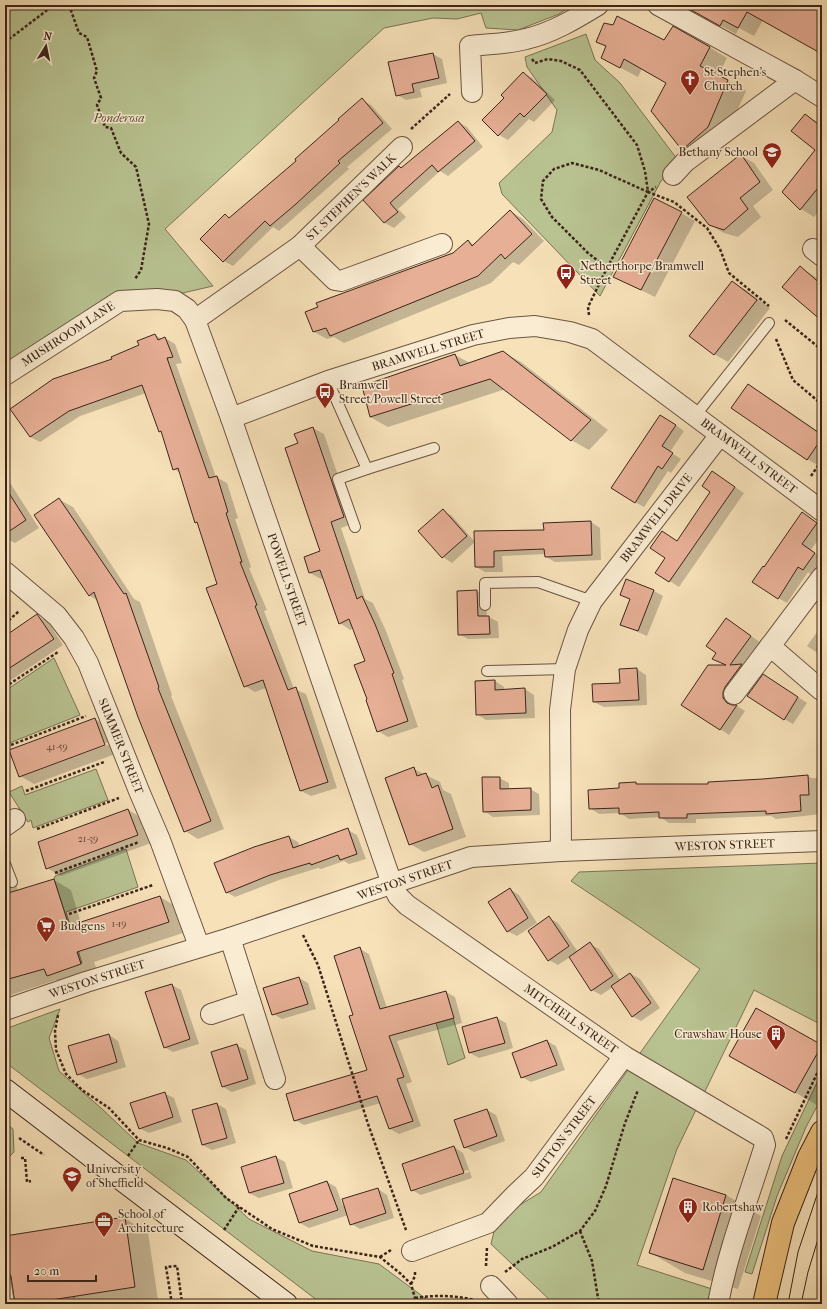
<svg xmlns="http://www.w3.org/2000/svg" width="827" height="1309" font-family="'IM FELL French Canon',serif">
  <rect width="100%" height="100%" fill="#f7e1b9"/>
  <filter id="stains"><feTurbulence type="fractalNoise" baseFrequency=".005" numOctaves="4"/><feColorMatrix values="0 0 0 0 .2 0 0 0 0 .09 0 0 0 0 .02 0 0 0 .5 -.17"/></filter>
  <radialGradient id="worn" r=".72"><stop offset=".6" stop-color="#630" stop-opacity="0"/><stop offset="1" stop-color="#630" stop-opacity=".3"/></radialGradient>
  <g fill="#b9c392" stroke="#7a7456">
    <polygon points="5,5 572,5 559,14 518,30 486,28 481,13 457,19 433,18 384,28 165,229 213,286 157,299 139,299 5,367"/>
    <polygon points="586,34 595,60 620,83 680,163 661,181 600,296 502,194 499,183 552,132 557,110 527,67 525,57"/>
    <polygon points="54,658 80,715 7,744 5,740 5,691"/>
    <polygon points="96,769 108,800 33,828 31,820 28,822 9,792 22,786 25,795"/>
    <polygon points="126,849 138,887 66,912 82,963 81,964 54,879 55,876"/>
    <polygon points="822,863 822,1025 754,990 677,1149 637,1265 712,1289 706,1304 554,1304 491,1244 497,1219 541,1192 700,969 637,925 571,881 579,872"/>
    <polygon points="60,1009 49,1038 59,1071 101,1108 138,1143 186,1160 249,1219 312,1251 379,1264 433,1304 322,1304 5,1062 5,1029"/>
    <polygon points="453,1018 465,1058 448,1065 436,1023"/>
    <polygon points="822,1072 822,1097 806,1127 777,1196 752,1274 745,1272 782,1156"/>
    <polygon points="5,1123 13,1129 14,1152 10,1156 5,1158"/>
  </g>
  <g fill="#0003" fill-rule="evenodd">
    <polygon points="686,5 822,5 822,53 763,20 754,36 739,28 736,34 701,15"/>
    <polygon points="597,41 665,42 709,47 727,58 718,76 746,91 725,137 700,159 682,149 667,82 642,68 638,77 602,58 606,47"/>
    <polygon points="433,54 442,59 447,83 420,89 422,97 406,100 397,95"/>
    <polygon points="523,73 532,78 555,100 534,122 529,119 508,140 499,135 505,98"/>
    <polygon points="362,100 371,105 392,129 347,167 349,169 279,231 273,227 233,266 224,261 226,216 230,218 298,161"/>
    <polygon points="806,115 822,125 822,207 814,217 801,209 816,150"/>
    <polygon points="458,122 467,127 483,147 448,176 440,171 398,209 406,217 394,228 385,223 365,201"/>
    <polygon points="741,156 754,163 773,190 753,206 761,217 738,237 724,233 710,225"/>
    <polygon points="510,211 523,219 544,241 519,265 513,262 491,283 344,343 334,337 327,339 314,332 454,254 468,241 474,245"/>
    <polygon points="681,213 695,221 655,297 628,284"/>
    <polygon points="800,268 814,276 822,283 822,320"/>
    <polygon points="733,282 746,290 770,308 728,362 714,354"/>
    <polygon points="155,335 162,339 165,338 175,344 182,363 176,364 216,477 227,483 238,518 235,519 251,567 249,568 267,610 264,611 294,689 306,694 337,788 311,796 301,791 266,688 255,692 245,686 218,585 198,523 196,522 180,473 174,469 162,432 160,431 146,393 80,416 40,442 30,437 113,360 140,345"/>
    <polygon points="503,352 521,362 608,430 589,450 571,440 506,389 388,427 370,417 455,355 470,363"/>
    <polygon points="748,385 762,393 822,434 821,467 807,459"/>
    <polygon points="670,421 684,431 670,452 681,459 671,473 668,471 644,507 635,502"/>
    <polygon points="313,428 324,434 354,523 341,528 365,599 373,603 386,631 404,679 402,680 418,727 388,737 378,731 369,700 366,661 354,628 350,630 340,623 324,578 321,579 310,573 322,552 299,444"/>
    <polygon points="5,475 39,528 15,543 5,538"/>
    <polygon points="721,478 744,493 679,587 657,573"/>
    <polygon points="60,500 73,507 134,599 140,602 172,695 171,696 224,829 198,839 185,831 98,601 89,595"/>
    <polygon points="443,511 452,516 475,542 452,563 443,557"/>
    <polygon points="811,519 822,527 822,534 811,550 822,558 822,561 812,575 808,572 787,603 778,598 765,568"/>
    <polygon points="591,522 600,528 601,560 555,562 546,557 546,554 502,556 503,572 485,572 476,567 476,532 545,531"/>
    <polygon points="627,580 654,591 663,596 647,636 631,629 622,624 631,600 621,594"/>
    <polygon points="477,591 486,596 487,617 489,617 498,622 499,638 468,639 459,634 458,592"/>
    <polygon points="37,616 48,622 63,645 5,684 5,637"/>
    <polygon points="727,620 760,642 742,665 750,670 731,698 734,706 737,706 745,711 729,735 683,704 727,665 713,659 717,653"/>
    <polygon points="822,625 822,656 807,646"/>
    <polygon points="637,669 646,675 647,705 604,707 594,702 621,684"/>
    <polygon points="495,681 504,687 504,690 525,689 534,695 535,718 486,720 477,714"/>
    <polygon points="773,681 807,703 793,724 784,719"/>
    <path d="M95 719 108 727 118 753 34 784 20 776ZM109 742 110 744 28 774V772Z"/>
    <polygon points="414,769 440,782 443,790 451,794 466,837 424,852 410,844"/>
    <polygon points="808,776 811,778 822,778 822,814 776,819 771,816 696,819 696,823 669,823 660,817 629,819 620,813 599,814 590,808 620,789 636,783 640,785 709,785"/>
    <polygon points="499,778 509,783 509,790 530,789 539,794 540,815 493,817 484,811"/>
    <polygon points="128,810 142,818 151,843 61,876 47,868 39,842"/>
    <polygon points="348,830 357,835 366,859 349,864 344,861 321,869 318,868 279,880 235,897 226,892 289,837 298,842 300,847"/>
    <polygon points="5,865 10,867 18,891 54,880 71,890 81,923 160,897 177,907 186,932 94,962 98,973 65,985 56,980 5,997"/>
    <polygon points="510,889 519,895 537,923 517,936 507,931"/>
    <polygon points="549,918 558,923 578,952 590,944 599,949 621,981 631,974 640,979 660,1008 641,1021 632,1016 613,987 601,995 592,990 570,957 558,965 549,960"/>
    <polygon points="360,949 369,954 387,1008 446,992 455,997 462,1023 397,1041 412,1082 406,1084 421,1126 399,1134 390,1129 381,1103 304,1125 295,1120 368,1071 355,1015"/>
    <polygon points="299,978 308,983 316,1009 282,1019 273,1014"/>
    <polygon points="172,985 181,990 199,1044 173,1052 164,1047 147,993"/>
    <polygon points="757,1009 822,1046 822,1108 765,1075"/>
    <polygon points="497,1018 506,1023 513,1048 479,1058 470,1053"/>
    <polygon points="109,1035 118,1041 126,1067 87,1079 78,1074"/>
    <polygon points="547,1041 556,1046 565,1070 531,1082 522,1077"/>
    <polygon points="236,1045 246,1050 256,1084 232,1092 223,1087 212,1053"/>
    <polygon points="164,1093 174,1098 182,1122 149,1133 139,1128"/>
    <polygon points="217,1104 226,1109 236,1143 212,1150 202,1145 193,1111"/>
    <polygon points="487,1110 496,1115 505,1141 474,1152 465,1147"/>
    <path d="M454 1147 463 1153 472 1178 421 1195 412 1190ZM468 1170 469 1172 417 1190V1188Z"/>
    <polygon points="276,1157 285,1162 293,1188 259,1198 249,1193"/>
    <polygon points="674,1179 726,1195 761,1216 738,1289 685,1273 651,1253"/>
    <polygon points="327,1182 336,1187 343,1206 378,1189 387,1195 394,1218 360,1229 351,1224 348,1215 309,1228 300,1223 290,1195"/>
    <polygon points="124,1218 148,1232 158,1300 132,1304 16,1304 12,1276 5,1252 5,1237"/>
  </g>
  <g fill="#e7af96" stroke="#3c2519">
    <polygon points="685,5 822,5 822,54 747,12 738,28 723,20 720,26 684,6"/>
    <polygon points="617,16 664,40 673,26 710,47 700,66 728,80 708,127 682,150 651,111 666,83 624,59 620,68 601,58 606,46 596,42 604,23 613,25"/>
    <polygon points="433,53 439,78 412,84 414,92 396,96 388,62"/>
    <polygon points="523,72 547,94 524,117 520,113 498,136 482,120 504,98 501,95"/>
    <polygon points="362,98 383,123 338,161 340,163 296,204 270,226 265,221 223,262 200,239 225,214 229,218 296,161 295,159 339,120 338,119"/>
    <polygon points="805,114 822,127 822,183 800,210 782,192 815,150 791,131"/>
    <polygon points="458,121 475,141 438,172 432,165 390,203 398,212 384,223 363,200 399,166 401,168"/>
    <polygon points="741,154 760,182 740,198 748,209 724,230 709,225 687,197"/>
    <polygon points="654,198 682,212 641,290 613,277"/>
    <polygon points="510,210 532,234 505,259 501,254 478,276 330,336 326,328 313,332 305,312 318,307 316,303 453,253 468,240 472,246"/>
    <polygon points="800,266 822,285 822,321 782,287"/>
    <polygon points="732,281 757,300 714,355 689,336"/>
    <polygon points="155,334 158,340 165,337 173,357 167,358 209,478 217,476 228,512 226,513 242,562 240,562 257,605 255,606 288,690 296,687 328,782 300,791 263,680 244,687 206,588 217,584 197,522 195,523 178,468 173,470 161,431 159,432 142,385 69,411 30,437 10,409 53,379 112,359 111,357 139,345 137,341"/>
    <polygon points="503,351 591,420 571,441 490,379 370,417 362,386 455,354 460,366"/>
    <polygon points="748,384 822,435 822,438 807,460 731,408"/>
    <polygon points="660,415 676,425 662,446 673,453 662,469 658,466 635,503 611,488"/>
    <polygon points="313,427 344,517 331,522 357,599 362,596 375,624 394,673 392,674 408,721 377,732 366,700 367,699 354,665 365,661 349,619 339,624 320,570 309,573 304,557 320,551 285,448 298,443 294,434"/>
    <polygon points="712,471 735,487 669,582 655,573 665,558 650,548 662,531 677,541 710,492 702,486"/>
    <polygon points="5,487 26,520 5,534"/>
    <polygon points="59,498 124,594 126,593 159,687 158,688 211,821 184,832 138,717 94,592 89,596 34,515"/>
    <polygon points="443,509 467,536 442,558 418,531"/>
    <polygon points="802,512 817,523 802,544 815,553 803,570 798,567 778,599 752,582 763,566 764,567"/>
    <polygon points="591,521 592,555 545,557 544,549 494,551 494,567 475,567 474,531 544,530 543,523"/>
    <polygon points="626,579 654,590 638,631 620,625 630,599 620,595"/>
    <polygon points="477,590 478,616 489,616 490,634 458,635 457,591"/>
    <polygon points="37,614 54,639 5,671 5,636"/>
    <polygon points="726,618 751,636 730,665 742,664 725,687 723,692 723,698 727,703 732,705 737,705 720,730 681,705 708,665 726,665 712,659 716,653 706,646"/>
    <polygon points="637,668 639,700 593,702 592,684 620,683 619,669"/>
    <polygon points="763,674 798,697 784,720 747,696"/>
    <polygon points="495,680 495,690 525,688 526,713 476,715 475,681"/>
    <polygon points="95,718 105,745 19,777 9,750"/>
    <polygon points="414,767 417,776 426,773 432,788 438,785 453,829 409,845 385,778"/>
    <polygon points="808,775 809,795 800,795 801,811 766,814 766,811 687,814 687,818 659,818 659,812 619,814 619,808 589,809 588,790 619,788 619,783 636,782 636,784 708,784 708,782 763,779"/>
    <polygon points="482,777 500,777 500,789 531,788 531,810 483,812"/>
    <polygon points="128,809 138,835 46,869 38,842"/>
    <polygon points="348,828 357,854 340,860 338,855 311,865 310,863 270,875 226,893 214,863 254,847 289,836 293,848"/>
    <polygon points="54,879 69,926 160,896 169,922 77,952 81,964 47,976 44,969 5,980 5,894"/>
    <polygon points="510,888 528,918 507,932 488,902"/>
    <polygon points="549,916 569,946 548,961 528,931"/>
    <polygon points="590,942 613,976 591,991 569,957"/>
    <polygon points="360,947 380,1009 446,991 454,1018 389,1036 404,1077 397,1079 413,1121 389,1129 377,1096 294,1121 286,1094 367,1070 349,1016 353,1015 334,956"/>
    <polygon points="630,973 651,1003 632,1017 611,986"/>
    <polygon points="299,977 308,1004 272,1015 263,988"/>
    <polygon points="172,984 190,1039 164,1048 145,992"/>
    <polygon points="756,1008 822,1045 795,1093 729,1056"/>
    <polygon points="497,1017 505,1043 469,1053 462,1027"/>
    <polygon points="109,1034 117,1062 77,1075 68,1046"/>
    <polygon points="547,1040 557,1065 521,1078 512,1053"/>
    <polygon points="237,1044 248,1079 222,1087 211,1052"/>
    <polygon points="165,1092 173,1117 139,1129 130,1103"/>
    <polygon points="217,1103 227,1138 202,1145 192,1110"/>
    <polygon points="487,1109 497,1136 464,1148 454,1120"/>
    <polygon points="454,1146 464,1173 411,1191 402,1164"/>
    <polygon points="276,1156 284,1183 249,1193 241,1167"/>
    <polygon points="673,1178 726,1195 703,1270 649,1253"/>
    <polygon points="327,1181 338,1210 299,1223 289,1194"/>
    <polygon points="378,1188 386,1213 350,1225 342,1199"/>
    <polygon points="125,1217 135,1287 25,1304 15,1304 11,1276 7,1271 5,1258 5,1236"/>
  </g>
  <g fill="none" stroke-linecap="round" stroke-linejoin="round">
    <g stroke="#6b5441" stroke-width="12">
      <g id="lane">
        <polyline points="328,381 367,469 434,448"/>
        <polyline points="695,416 769,323"/>
        <polyline points="355,527 338,479 367,469"/>
        <polyline points="485,605 485,583 538,582 592,601"/>
        <polyline points="487,671 565,669"/>
        <polyline points="5,864 12,882"/>
        <polyline points="5,1277 9,1304"/>
      </g>
    </g>
    <g stroke="#6b5441" stroke-width="22">
      <g id="street">
        <polyline points="658,5 795,80 822,97"/>
        <path d="M472 92 470 46C488 44 508 44 526 39 552 33 575 19 598 5"/>
        <polyline points="673,175 685,162 795,80"/>
        <polyline points="300,246 335,280 341,281 442,244"/>
        <polyline points="813,249 822,256"/>
        <polyline points="195,320 300,246 402,147"/>
        <path d="M5 375 120 301 157 299 175 301 187 309 195 320 231 418 392 884 398 896 407 905 624 1056 763 1138 765 1145C749 1197 728 1250 718 1304"/>
        <polyline points="231,418 328,381 473,335 509,328 535,326 570,332 592,339 822,511"/>
        <polyline points="5,572 57,616 74,638 88,663 139,791 160,840 199,946"/>
        <polyline points="770,646 821,690"/>
        <polyline points="734,694 822,577"/>
        <polyline points="5,826 15,819"/>
        <polyline points="561,851 560,710 565,669 578,630 592,601 720,435"/>
        <polyline points="230,938 275,1079"/>
        <polyline points="5,1010 86,982 230,938 471,857 561,851 822,841"/>
        <polyline points="211,1014 250,1001"/>
        <polyline points="412,1251 488,1223 516,1194 534,1177 624,1056"/>
        <polyline points="491,1286 508,1304"/>
      </g>
    </g>
    <g stroke="#3c2519" stroke-width="24">
      <polyline id="secondary" points="5,1090 116,1175 286,1304"/>
    </g>
    <g stroke="#3c2519" stroke-width="24">
      <polyline id="highway" points="764,1304 783,1223 809,1157 822,1132"/>
    </g>
    <g stroke="#3c2519" stroke-width="2.5" stroke-dasharray="3 2" stroke-linecap="butt">
      <polyline points="69,5 79,33 87,37 97,71 94,78 101,98 97,105 105,127 111,128 121,153 136,167 149,224 141,270 135,279"/>
      <polyline points="5,42 54,5"/>
      <polyline points="532,59 535,63 548,59 561,61 580,70 637,145 645,171 648,192 674,202 707,228 720,249 729,273 769,306"/>
      <polyline points="411,129 450,94"/>
      <polyline points="607,268 648,192 656,187"/>
      <polyline points="589,315 588,307 607,268 588,253 552,217 541,199 543,181 554,169 572,163 599,170 648,192"/>
      <polyline points="785,320 822,350"/>
      <polyline points="776,339 793,380 819,402 822,413"/>
      <polyline points="811,476 822,460"/>
      <polyline points="5,624 19,611"/>
      <polyline points="5,687 58,652"/>
      <polyline points="11,745 86,716"/>
      <polyline points="26,791 104,762"/>
      <polyline points="37,829 119,798"/>
      <polyline points="55,873 139,842"/>
      <polyline points="69,914 153,885"/>
      <polyline points="303,935 318,965 368,1124 406,1230"/>
      <polyline points="58,1015 55,1031 56,1050 66,1074 82,1090 109,1108 139,1140 167,1148 188,1157 226,1198 272,1229 313,1246 380,1257 401,1274 411,1284 415,1298 415,1304"/>
      <polyline points="19,1138 44,1155"/>
      <polyline points="786,1139 822,1063"/>
      <polyline points="128,1156 139,1140"/>
      <polyline points="21,1158 25,1158 27,1182 31,1181"/>
      <polyline points="224,1230 239,1207"/>
      <polyline points="580,1231 592,1261 599,1304"/>
      <polyline points="380,1257 391,1250"/>
      <polyline points="486,1266 487,1247"/>
      <polyline points="505,1272 522,1259 552,1247 580,1231 595,1211 606,1186 625,1123 638,1090"/>
      <polyline points="411,1284 415,1276 415,1272"/>
      <path d="M415 1298C435 1295 454 1295 474 1300"/>
      <polyline points="53,1304 75,1300 74,1297"/>
      <polyline points="172,1304 166,1267 177,1266 182,1303 184,1302"/>
    </g>
    <use href="#lane" stroke="#faecd2" stroke-width="10"/>
    <use href="#street" stroke="#faecd2" stroke-width="20"/>
    <use href="#secondary" stroke="#faecd2" stroke-width="22"/>
    <use href="#highway" stroke="#ecc07c" stroke-width="22"/>
    <g stroke="#3c2519" stroke-width="1">
      <polyline points="788,1304 798,1252 822,1180"/>
      <polyline points="801,1304 808,1272 822,1226"/>
    </g>
  </g>
  <defs>
    <g id="church-pin" transform="scale(1)"><path d="M0 17L-7.5 6A9.5 9.5 0 1 1 7.5 6Z" fill="#8f2418" stroke="#faecd2"/><path d="M-1.2-6h2.4v3.5h3.3v2.4h-3.3V6h-2.4V-.1h-3.3v-2.4h3.3Z" fill="#fff"/></g>
    <g id="school-pin" transform="scale(1)"><path d="M0 17L-7.5 6A9.5 9.5 0 1 1 7.5 6Z" fill="#8f2418" stroke="#faecd2"/><path d="M0-5L7-2L0 1L-7-2ZM-4 1L0 2.5L4 1V4Q0 6-4 4Z" fill="#fff"/></g>
    <g id="bus-pin" transform="scale(1)"><path d="M0 17L-7.5 6A9.5 9.5 0 1 1 7.5 6Z" fill="#8f2418" stroke="#faecd2"/><path d="M-5-6H5V4H4V6H2V4H-2V6H-4V4H-5ZM-3.5-4V0h7V-4ZM-3.5 1.2v1.5H-2V1.2ZM2 1.2v1.5H3.5V1.2Z" fill="#fff"/></g>
    <g id="supermarket-pin" transform="scale(1)"><path d="M0 17L-7.5 6A9.5 9.5 0 1 1 7.5 6Z" fill="#8f2418" stroke="#faecd2"/><path d="M-6-5.5h2.5l.6 2H6L4.5 2H-2.5L-4.4-4H-6ZM-1.5 3.2a1.3 1.3 0 1 0 .1 0ZM3 3.2a1.3 1.3 0 1 0 .1 0Z" fill="#fff"/></g>
    <g id="building-pin" transform="scale(1)"><path d="M0 17L-7.5 6A9.5 9.5 0 1 1 7.5 6Z" fill="#8f2418" stroke="#faecd2"/><path d="M-4-6H4V6H1V3H-1V6H-4ZM-2.5-4.3h1.7v1.8h-1.7ZM.8-4.3h1.7v1.8H.8ZM-2.5-1h1.7V.8h-1.7ZM.8-1h1.7V.8H.8Z" fill="#fff"/></g>
    <g id="university-pin" transform="scale(1)"><path d="M0 17L-7.5 6A9.5 9.5 0 1 1 7.5 6Z" fill="#8f2418" stroke="#faecd2"/><path d="M0-5L7-2L0 1L-7-2ZM-4 1L0 2.5L4 1V4Q0 6-4 4Z" fill="#fff"/></g>
    <g id="office-pin" transform="scale(1)"><path d="M0 17L-7.5 6A9.5 9.5 0 1 1 7.5 6Z" fill="#8f2418" stroke="#faecd2"/><path d="M-6-3h4V-5.5h4V-3h4V5H-6ZM-1-4.5V-3h2v-1.5ZM-6 0V1H6V0Z" fill="#fff"/></g>
  </defs>
  <g fill-rule="evenodd">
    <use href="#church-pin" x="690" y="79"/>
    <use href="#school-pin" x="772" y="152"/>
    <use href="#bus-pin" x="566" y="273"/>
    <use href="#bus-pin" x="325" y="392"/>
    <use href="#supermarket-pin" x="46" y="926"/>
    <use href="#building-pin" x="776" y="1034"/>
    <use href="#university-pin" x="72" y="1176"/>
    <use href="#building-pin" x="688" y="1207"/>
    <use href="#office-pin" x="104" y="1221"/>
  </g>
  <g text-anchor="middle" dominant-baseline="central" stroke-width="3" stroke-linejoin="round" paint-order="stroke">
    <g font-size="10" fill="#674838">
      <text x="57" y="747">41-59</text>
      <text x="88" y="839">21-39</text>
      <text x="119" y="924">1-19</text>
    </g>
    <g font-size="12" fill="#3c2519" stroke="#faecd2" text-anchor="start">
      <text x="704" y="72">St Stephen's<tspan x="704" dy="14">Church</tspan></text>
      <text x="758" y="152" text-anchor="end">Bethany School</text>
      <text x="580" y="266">Netherthorpe/Bramwell<tspan x="580" dy="14">Street</tspan></text>
      <text x="339" y="385">Bramwell<tspan x="339" dy="14">Street/Powell Street</tspan></text>
      <text x="60" y="926">Budgens</text>
      <text x="762" y="1034" text-anchor="end">Crawshaw House</text>
      <text x="86" y="1169">University<tspan x="86" dy="14">of Sheffield</tspan></text>
      <text x="702" y="1207">Robertshaw</text>
      <text x="118" y="1214">School of<tspan x="118" dy="14">Architecture</tspan></text>
    </g>
    <g font-size="12" font-style="italic" fill="#5b4c37" stroke="#faecd2">
      <text x="119" y="118">Ponderosa</text>
    </g>
    <g font-size="12" fill="#3c2519" stroke="#faecd2">
      <text transform="translate(351 197) rotate(-44)">ST. STEPHEN'S WALK</text>
      <text transform="translate(68 334) rotate(-33)">MUSHROOM LANE</text>
      <text transform="translate(428 350) rotate(-17)">BRAMWELL STREET</text>
      <text transform="translate(749 456) rotate(37)">BRAMWELL STREET</text>
      <text transform="translate(656 518) rotate(-52)">BRAMWELL DRIVE</text>
      <text transform="translate(287 580) rotate(71)">POWELL STREET</text>
      <text transform="translate(121 746) rotate(68)">SUMMER STREET</text>
      <text transform="translate(725 845) rotate(-2)">WESTON STREET</text>
      <text transform="translate(405 880) rotate(-19)">WESTON STREET</text>
      <text transform="translate(97 979) rotate(-18)">WESTON STREET</text>
      <text transform="translate(571 1019) rotate(35)">MITCHELL STREET</text>
      <text transform="translate(564 1137) rotate(-53)">SUTTON STREET</text>
    </g>
  </g>
  <rect width="827" height="1309" fill="none" stroke="#f7e1b9" stroke-width="20"/>
  <rect x="6" y="6" width="815" height="1297" fill="none" stroke="#3c2519" stroke-width="2"/>
  <rect x="10" y="10" width="807" height="1289" fill="none" stroke="#3c2519"/>
  <g transform="translate(46 46) rotate(10)" stroke="#faecd2" stroke-width="3" paint-order="stroke">
  <path d="M0-3L7 15L0 10L-7 15Z" fill="#3c2519"/>
  <text y="-6" font-size="11" font-weight="bold" text-anchor="middle" fill="#3c2519">N</text>
  </g>
  <path d="M28 1275v6h68v-6" fill="none" stroke="#3c2519" stroke-width="2"/>
  <text x="34" y="1275" font-size="12" fill="#3c2519" stroke="#faecd2" stroke-width="3" paint-order="stroke">20 m</text>
  <rect width="100%" height="100%" filter="url(#stains)"/>
  <rect width="100%" height="100%" fill="url(#worn)"/>
</svg>
